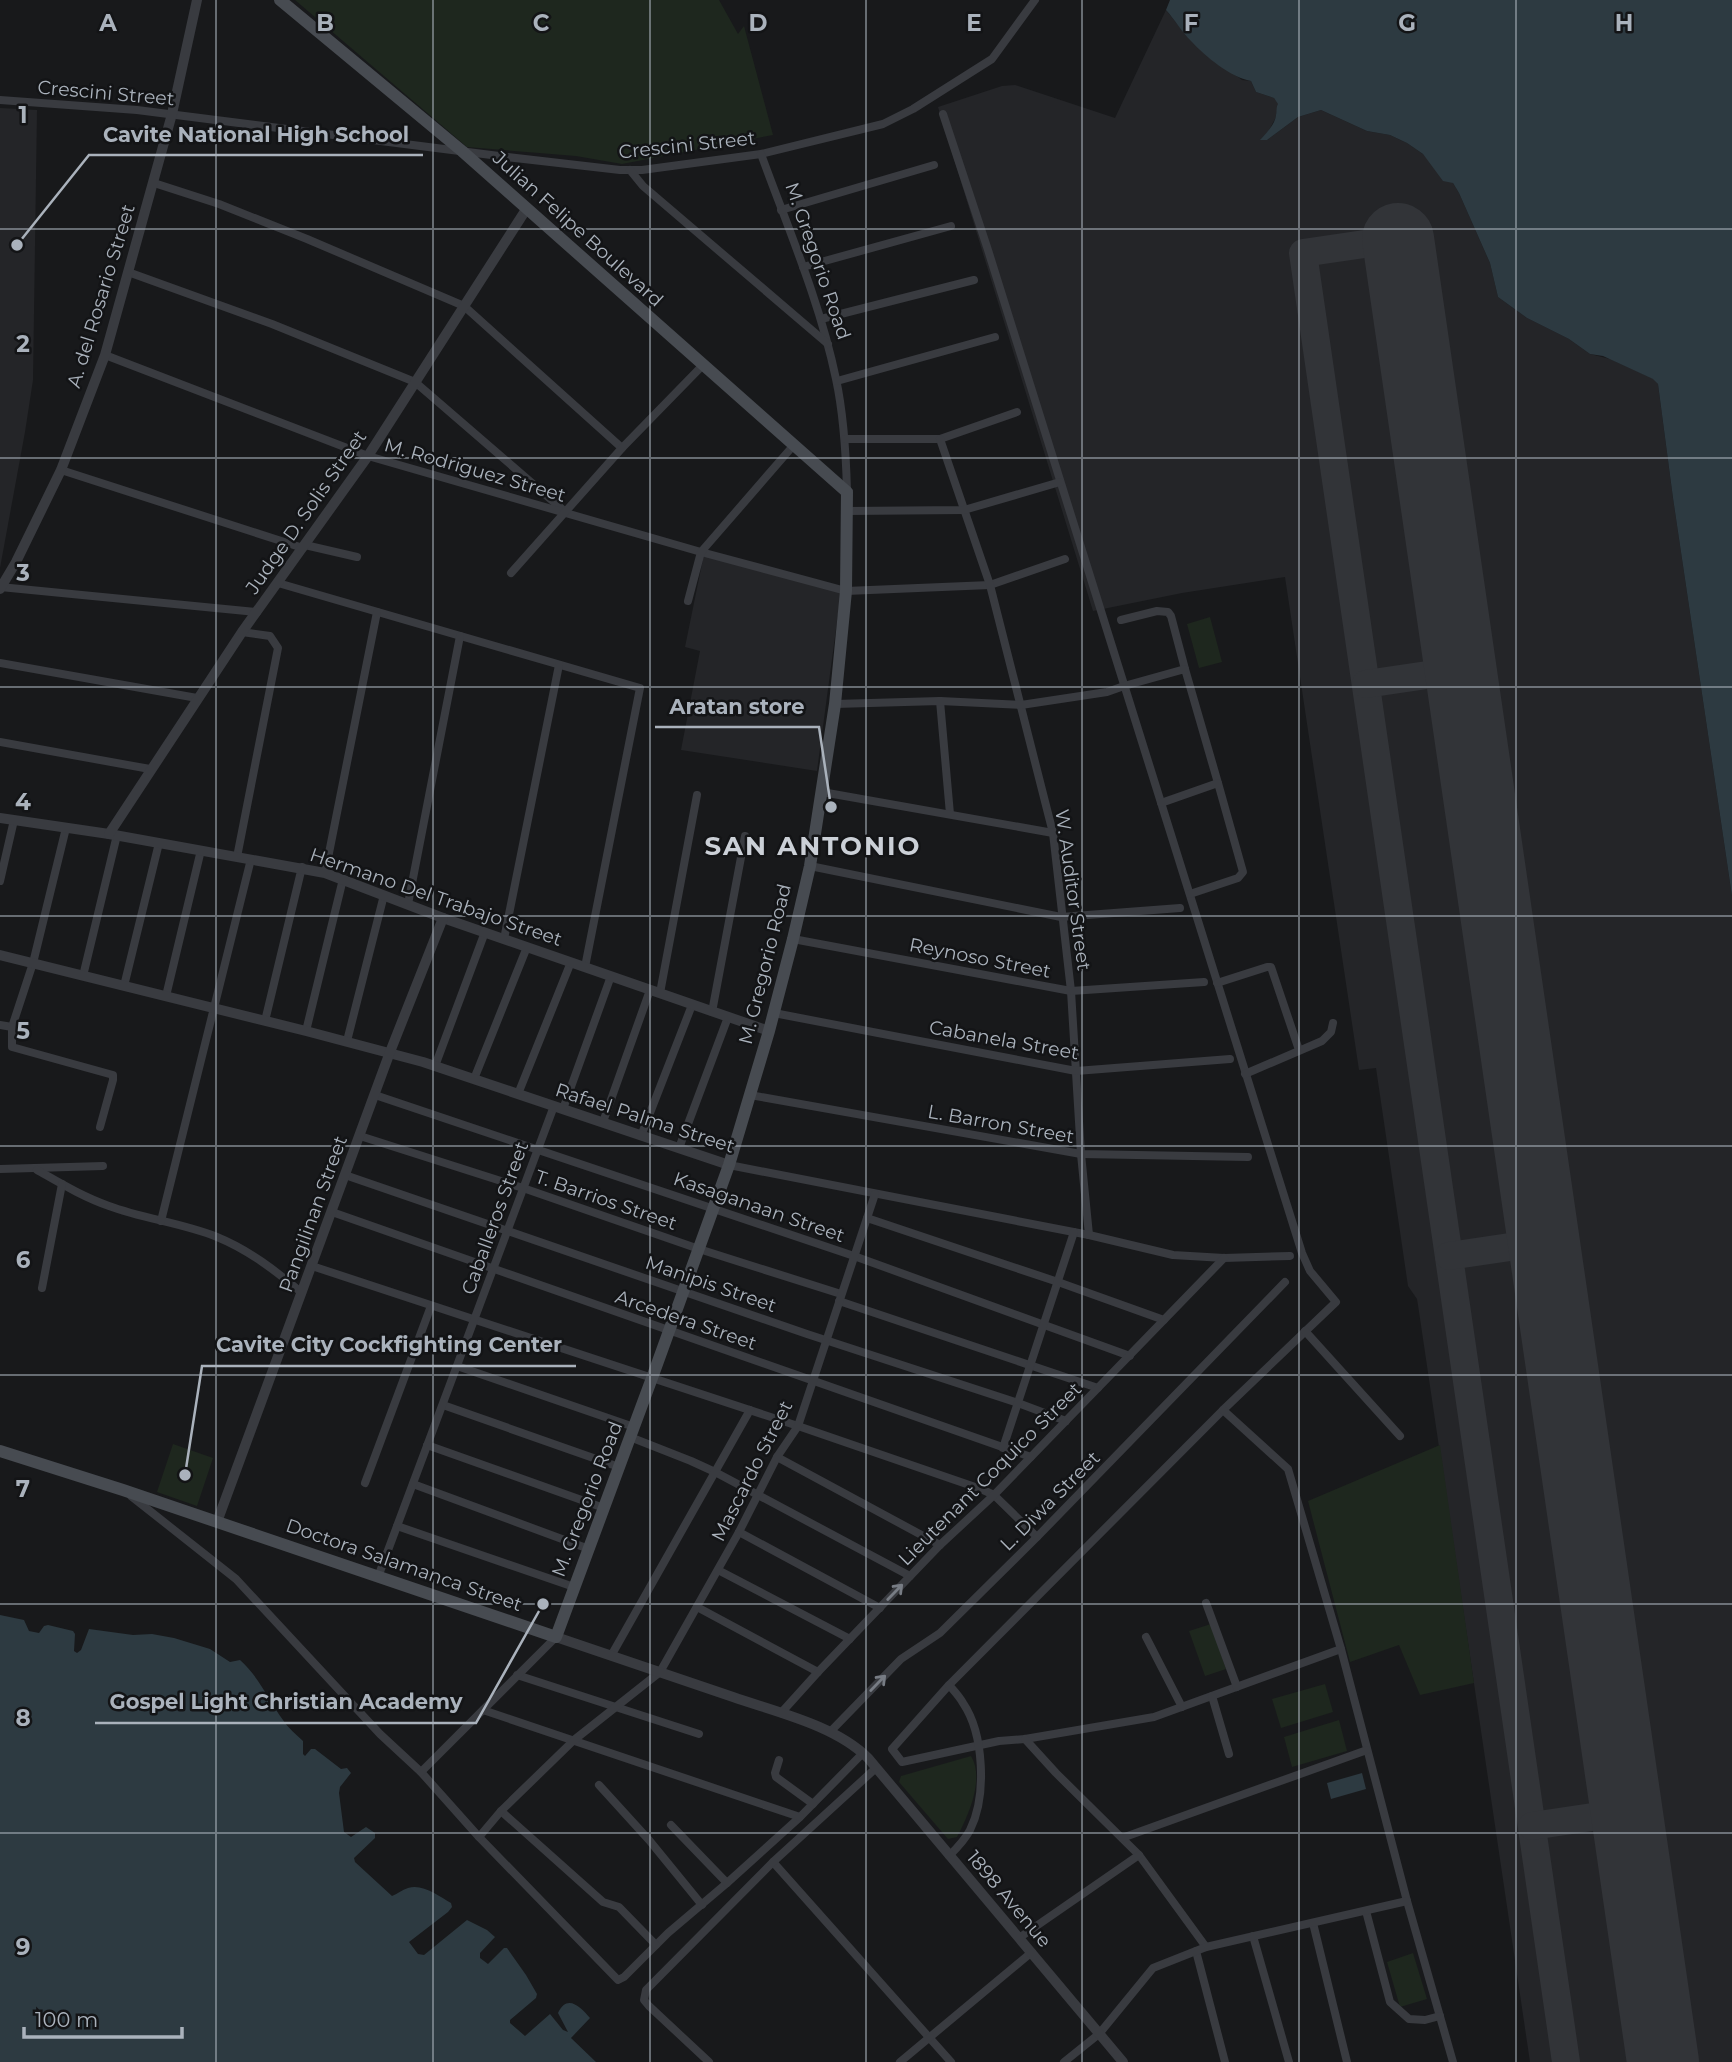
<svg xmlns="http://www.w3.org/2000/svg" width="1732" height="2062" font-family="Montserrat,sans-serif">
  <rect width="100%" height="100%" fill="#18191b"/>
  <g fill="#242528">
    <polygon points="1166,10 1182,30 1234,74 1242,80 1251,81 1256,92 1274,98 1279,104 1275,119 1268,132 1261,139 1267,140 1298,117 1321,110 1367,131 1390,135 1407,143 1423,154 1453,183 1459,193 1490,263 1498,297 1527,318 1569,339 1590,354 1610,359 1654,379 1658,384 1673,498 1732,896 1732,2062 1530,2062 1418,1305 1417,1299 1408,1286 1376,1068 1359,1070 1285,577 1182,593 1093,611 938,107 1002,86 1015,85 1115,118"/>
    <polygon points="0,108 37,110 33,380 25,432 0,568"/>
    <polygon points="704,554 841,592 817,771 681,750 700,651 685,647"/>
  </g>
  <g fill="#1e271e">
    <polygon points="295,0 719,0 738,34 744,26 773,135 622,164 576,156 467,147"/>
    <polygon points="1210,617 1222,662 1199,668 1187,624"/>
    <polygon points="173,1444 213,1458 197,1506 157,1492"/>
    <polygon points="1440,1445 1474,1683 1420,1695 1399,1645 1350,1662 1308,1501"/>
    <polygon points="1211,1624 1226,1669 1205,1676 1189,1631"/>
    <polygon points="1325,1684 1333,1712 1281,1728 1272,1699"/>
    <polygon points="1339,1720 1347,1751 1292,1767 1284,1737"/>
    <path d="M971 1756C985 1779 968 1816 957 1837L948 1839 899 1782 901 1776Z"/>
    <polygon points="1413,1953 1427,1999 1400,2007 1387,1962"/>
  </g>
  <g fill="#2d3a41">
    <path d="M1170 0H1732V896L1673 498 1658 384 1653 379 1603 356 1590 354 1569 339 1527 318 1498 297 1490 263 1459 193 1453 183 1443 181 1423 154 1407 143 1390 135 1367 131 1321 110 1298 117 1267 140H1260C1267 133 1275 124 1276 115 1277 111 1276 107 1278 104L1274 98 1256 92 1251 81C1230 77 1206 57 1191 41 1181 31 1175 20 1166 10Z"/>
    <path d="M0 1615 24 1620 29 1631 39 1633 44 1626 48 1625 73 1631 75 1634 74 1651 77 1653 81 1650 89 1629 133 1635 152 1634 174 1638 210 1649 230 1662 240 1660C259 1677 268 1699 283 1720 288 1728 296 1734 303 1741V1754L305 1756 311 1749H315L341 1769 347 1768 351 1773 340 1787 339 1793 344 1832 351 1837 366 1827 375 1833V1838L354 1858 355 1862 392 1896C397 1894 402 1890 408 1888 422 1883 439 1896 451 1903L452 1907 448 1912 409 1942 418 1954 424 1955 467 1920 487 1930 495 1937 480 1953V1958L488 1964 504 1948H507L526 1975 537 1994 536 1998 510 2020V2023L525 2036 550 2014 563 2030 568 2032 558 2013C567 1993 581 2007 590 2018L571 2038 596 2062H0Z"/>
    <polygon points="1362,1773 1366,1789 1331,1799 1327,1783"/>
  </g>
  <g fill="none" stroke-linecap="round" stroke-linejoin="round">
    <g stroke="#323438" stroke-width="28">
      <polyline points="1398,239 1303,253 1566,2062"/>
      <polyline points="1366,684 1461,670"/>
      <polyline points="1449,1256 1544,1242"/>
      <polyline points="1532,1826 1626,1812"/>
    </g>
    <polyline stroke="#323438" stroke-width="72" points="1398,239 1663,2062"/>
    <g stroke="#393b40" stroke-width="8">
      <polyline points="0,100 137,110 507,157 620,170 642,170 761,154 883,124 913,109 992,59 1035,0"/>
      <polyline points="943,114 988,250 1302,1253 1310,1271 1336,1302 1223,1410 949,1685 892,1749 902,1762 999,1741 1025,1739 1154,1717 1341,1649"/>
      <path d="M761 154C788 228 820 302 836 379 844 416 846 453 847 491"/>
      <polyline points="630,170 643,186 828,344"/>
      <polyline points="154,183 219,204 307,239 464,306 622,448"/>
      <polyline points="781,210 934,165"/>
      <polyline points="803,267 951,226"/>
      <polyline points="128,272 272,324 415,382 562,509"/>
      <polyline points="821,319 974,280"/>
      <polyline points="105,355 368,456 701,552 846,591 990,585 1065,559"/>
      <polyline points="837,381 995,337"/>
      <polyline points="845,439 940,439 1017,412"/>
      <polyline points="940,439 990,585 1053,833 1071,991 1081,1154 1089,1235"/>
      <polyline points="61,470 303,548"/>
      <polyline points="847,511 964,510 1060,482"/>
      <polyline points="305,545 357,557"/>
      <polyline points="511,573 622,448 703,365"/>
      <polyline points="278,583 640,688 585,967"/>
      <polyline points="0,587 257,612"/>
      <polyline points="688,601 701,552 793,446"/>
      <polyline points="1121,620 1157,611 1168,612 1171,616 1185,669"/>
      <polyline points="0,663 197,698"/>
      <polyline points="940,701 950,814"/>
      <polyline points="835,704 940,701 1021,705 1107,692 1124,686 1185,669 1218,783"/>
      <polyline points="0,742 150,769"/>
      <polyline points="822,792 1053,833"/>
      <polyline points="1161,803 1218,783 1243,872 1238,878 1190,894"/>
      <polyline points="237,857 278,648 270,636 242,632"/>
      <polyline points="810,866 1061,917 1180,908"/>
      <polyline points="325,873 377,612"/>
      <polyline points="0,881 14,820"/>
      <polyline points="408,904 460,636"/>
      <polyline points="504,939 559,665"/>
      <polyline points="793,939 1071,991 1204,982"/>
      <polyline points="83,976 117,835"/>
      <polyline points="1217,983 1267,967 1271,967 1299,1050"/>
      <polyline points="124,986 159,843"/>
      <polyline points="660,993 697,795"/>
      <polyline points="166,996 201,850"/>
      <polyline points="712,1012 745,836"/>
      <polyline points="774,1013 1076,1071 1230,1059"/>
      <polyline points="265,1021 302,867"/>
      <polyline points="0,1025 12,1027 33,963 66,828"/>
      <polyline points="12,1027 12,1047 113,1075 113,1080 100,1127"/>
      <polyline points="306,1031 343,879"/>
      <polyline points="347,1041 384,895"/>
      <polyline points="435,1066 485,932"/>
      <polyline points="1245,1074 1322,1041 1331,1032 1333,1023"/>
      <polyline points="474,1079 527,947"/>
      <polyline points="518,1094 571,962"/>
      <polyline points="375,1095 854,1256 1130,1356"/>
      <polyline points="750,1095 1081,1154 1248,1157"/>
      <polyline points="563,1109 611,976"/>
      <polyline points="603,1122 650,990"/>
      <polyline points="360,1136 523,1188 699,1249 841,1294"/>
      <polyline points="641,1136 692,1005"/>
      <polyline points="679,1148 728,1017"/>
      <polyline points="729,1165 1089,1235 1173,1255 1224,1258 1290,1256"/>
      <polyline points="0,1169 103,1166"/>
      <path d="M37 1170C60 1183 83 1197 109 1206 144 1219 182 1223 217 1237 249 1250 276 1271 302 1293"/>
      <polyline points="345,1175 807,1334 1018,1403 1066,1421"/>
      <polyline points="332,1212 1031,1457"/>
      <polyline points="867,1218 1058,1282 1164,1320"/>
      <polyline points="161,1221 251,859"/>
      <polyline points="312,1266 798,1426 981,1489 994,1495 1037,1537"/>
      <polyline points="42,1288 62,1184"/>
      <polyline points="839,1301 1098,1388"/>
      <polyline points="1305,1331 1400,1436"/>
      <polyline points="457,1366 634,1427"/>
      <polyline points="443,1405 619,1467"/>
      <polyline points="1223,1410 1288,1469 1341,1649 1407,1901 1453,2062"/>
      <polyline points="630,1437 691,1461 715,1472 910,1576"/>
      <polyline points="427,1445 604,1508"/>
      <polyline points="1003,1448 1074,1232"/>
      <polyline points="777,1457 940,1545"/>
      <polyline points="365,1483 431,1306"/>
      <polyline points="413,1484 589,1549"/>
      <polyline points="131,1496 236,1579 380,1734 421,1772 479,1837 618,1980 624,1977 668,1933 727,1883 800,1817 863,1753"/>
      <polyline points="397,1526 574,1587"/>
      <polyline points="739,1532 880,1608"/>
      <polyline points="718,1570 850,1639"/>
      <polyline points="378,1577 554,1106"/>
      <polyline points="1206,1603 1237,1687"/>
      <polyline points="697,1607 818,1672"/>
      <polyline points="1146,1637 1182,1707"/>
      <polyline points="611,1656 750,1410"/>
      <polyline points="517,1675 699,1734"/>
      <polyline points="1212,1696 1229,1754"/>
      <polyline points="483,1710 800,1817"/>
      <polyline points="781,1713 818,1672 940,1545 994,1495 1224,1258"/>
      <polyline points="830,1732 901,1659 940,1633 1037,1537 1285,1282"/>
      <polyline points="1025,1739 1056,1773 1139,1855 1206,1947"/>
      <polyline points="779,1760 775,1773 776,1777 813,1804"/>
      <polyline points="421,1772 556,1637"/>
      <polyline points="599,1785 649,1840 702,1905"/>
      <polyline points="501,1811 603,1902 619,1907 656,1945"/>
      <polyline points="671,1825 727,1883"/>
      <polyline points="479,1837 501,1811 574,1740 660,1672 739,1532 777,1457 798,1426 875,1194"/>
      <polyline points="1122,1838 1367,1750"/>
      <path d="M949 1856C957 1848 965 1840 970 1830 987 1796 984 1734 963 1703 959 1696 954 1691 949 1685"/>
      <polyline points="773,1862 951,2062"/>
      <polyline points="1366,1911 1390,2002 1409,2019 1425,2020 1440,2016"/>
      <polyline points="1313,1923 1347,2062"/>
      <polyline points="1253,1936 1289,2062"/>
      <polyline points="1019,1938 1139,1855"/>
      <polyline points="1196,1951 1225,2062"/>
      <polyline points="709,2062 649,2006 644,2000 646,1990 773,1862 876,1768"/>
      <polyline points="900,2062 1032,1952"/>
      <polyline points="1064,2062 1099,2034 1153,1968 1206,1947 1407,1901"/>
    </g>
    <g stroke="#393b40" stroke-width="10">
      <polyline points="0,589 16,562 61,470 105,355 172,114 197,0"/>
      <polyline points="0,818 109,834 325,873 443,918 769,1031"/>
      <polyline points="109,834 242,632 368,456 527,208"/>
      <polyline points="0,955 306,1031 423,1062 729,1165"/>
      <polyline points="217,1522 390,1052 443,918"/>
      <path d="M556 1637C615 1657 674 1677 733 1697 776 1712 835 1725 868 1758L1123 2062"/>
    </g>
    <polyline stroke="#474b51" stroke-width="12" points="0,1451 123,1490 556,1637 652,1378 729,1165 769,1031 793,939 810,866 835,704 846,591 847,492 462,151 280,0"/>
  </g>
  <defs><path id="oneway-shaft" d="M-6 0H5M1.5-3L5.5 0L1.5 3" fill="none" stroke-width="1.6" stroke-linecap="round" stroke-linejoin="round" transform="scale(1.75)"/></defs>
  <g stroke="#777c84">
    <use href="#oneway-shaft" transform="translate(895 1592) rotate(-46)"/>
    <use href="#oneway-shaft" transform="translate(878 1683) rotate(-46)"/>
  </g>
  <path fill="none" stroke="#aab2bc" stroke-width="2" stroke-opacity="0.55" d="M216 0V2062M433 0V2062M650 0V2062M866 0V2062M1082 0V2062M1299 0V2062M1516 0V2062M0 229H1732M0 458H1732M0 687H1732M0 916H1732M0 1146H1732M0 1375H1732M0 1604H1732M0 1833H1732"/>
  <g text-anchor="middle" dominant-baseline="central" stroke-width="5" stroke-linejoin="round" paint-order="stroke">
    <g font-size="19" fill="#aab2bc" stroke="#131416">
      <text transform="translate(106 93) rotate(5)">Crescini Street</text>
      <text transform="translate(687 145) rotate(-6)">Crescini Street</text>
      <text transform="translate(578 229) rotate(42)">Julian Felipe Boulevard</text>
      <text transform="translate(818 261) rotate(71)">M. Gregorio Road</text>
      <text transform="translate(101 296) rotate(-73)">A. del Rosario Street</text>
      <text transform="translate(475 470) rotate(16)">M. Rodriguez Street</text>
      <text transform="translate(306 512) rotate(-55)">Judge D. Solis Street</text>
      <text transform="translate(1073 890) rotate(82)">W. Auditor Street</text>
      <text transform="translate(436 897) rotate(19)">Hermano Del Trabajo Street</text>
      <text transform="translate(980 958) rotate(11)">Reynoso Street</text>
      <text transform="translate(765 964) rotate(-76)">M. Gregorio Road</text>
      <text transform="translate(1004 1040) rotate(10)">Cabanela Street</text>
      <text transform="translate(645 1118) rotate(18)">Rafael Palma Street</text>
      <text transform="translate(1001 1124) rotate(10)">L. Barron Street</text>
      <text transform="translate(606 1200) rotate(19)">T. Barrios Street</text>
      <text transform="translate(759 1207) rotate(19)">Kasaganaan Street</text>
      <text transform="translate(313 1214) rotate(-70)">Pangilinan Street</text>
      <text transform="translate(495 1218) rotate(-70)">Caballeros Street</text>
      <text transform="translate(711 1284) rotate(19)">Manipis Street</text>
      <text transform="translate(686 1320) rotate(19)">Arcedera Street</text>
      <text transform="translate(752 1471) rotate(-63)">Mascardo Street</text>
      <text transform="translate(990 1474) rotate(-45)">Lieutenant Coquico Street</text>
      <text transform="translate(587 1499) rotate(-69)">M. Gregorio Road</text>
      <text transform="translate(1050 1501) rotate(-45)">L. Diwa Street</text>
      <text transform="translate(404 1565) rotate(19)">Doctora Salamanca Street</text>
      <text transform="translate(1009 1899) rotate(50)">1898 Avenue</text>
    </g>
    <g font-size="26" font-weight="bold" letter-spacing="2" fill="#cbd0d7" stroke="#131416">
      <text x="813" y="846">SAN ANTONIO</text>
    </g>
  </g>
  <g font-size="23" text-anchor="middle" font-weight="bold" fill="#aab2bc" stroke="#131416" stroke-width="5" stroke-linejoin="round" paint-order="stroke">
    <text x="108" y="31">A</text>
    <text x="325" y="31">B</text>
    <text x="541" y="31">C</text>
    <text x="758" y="31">D</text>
    <text x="974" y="31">E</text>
    <text x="1191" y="31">F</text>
    <text x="1407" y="31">G</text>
    <text x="1624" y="31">H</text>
    <text x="23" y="123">1</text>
    <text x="23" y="352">2</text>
    <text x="23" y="581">3</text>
    <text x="23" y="810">4</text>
    <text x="23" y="1039">5</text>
    <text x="23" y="1268">6</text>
    <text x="23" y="1497">7</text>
    <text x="23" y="1726">8</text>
    <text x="23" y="1955">9</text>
  </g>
  <path fill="none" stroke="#aab2bc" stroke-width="2.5" d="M17 245L89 155H423M831 807L819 727H655M185 1475L202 1366H576M543 1604L476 1723H95"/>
  <g fill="#aab2bc" stroke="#131416" stroke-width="2.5">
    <circle cx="17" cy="245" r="7"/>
    <circle cx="831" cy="807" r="7"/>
    <circle cx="185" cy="1475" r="7"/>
    <circle cx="543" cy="1604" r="7"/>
  </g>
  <g font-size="21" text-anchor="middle" font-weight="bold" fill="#aab2bc" stroke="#131416" stroke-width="5" stroke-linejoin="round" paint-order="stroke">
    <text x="256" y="142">Cavite National High School</text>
    <text x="737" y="714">Aratan store</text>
    <text x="389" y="1352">Cavite City Cockfighting Center</text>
    <text x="286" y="1709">Gospel Light Christian Academy</text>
  </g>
  <path d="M24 2027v10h158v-10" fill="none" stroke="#aab2bc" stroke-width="3.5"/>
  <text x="35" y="2027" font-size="21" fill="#aab2bc" stroke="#131416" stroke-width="5" paint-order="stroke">100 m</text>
</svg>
